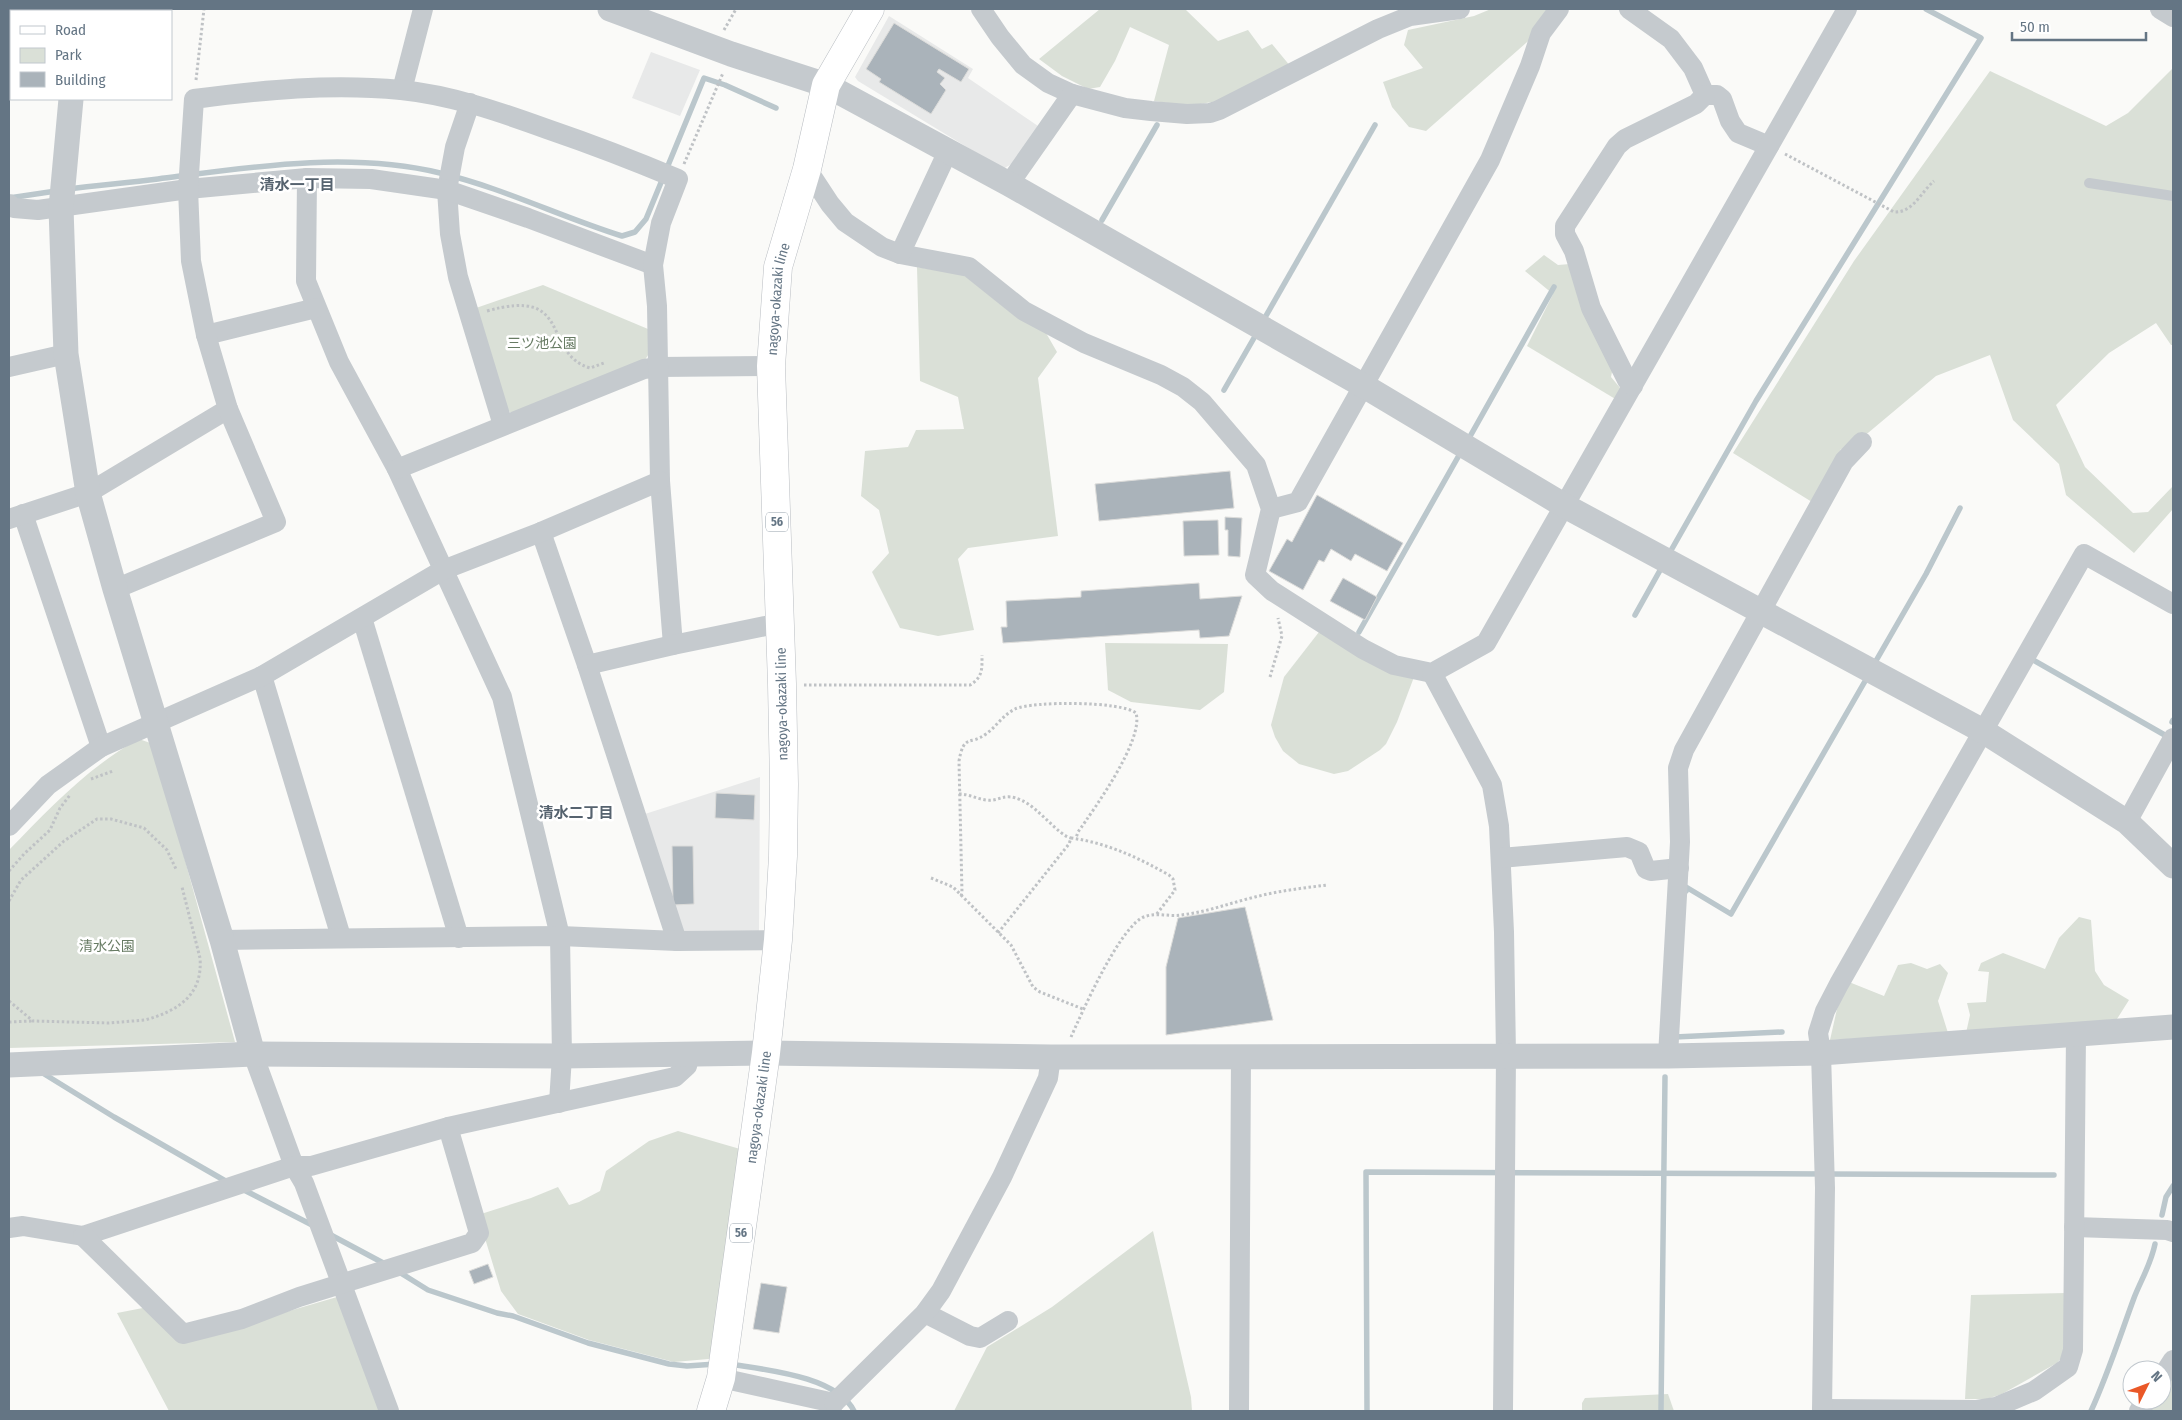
<svg xmlns="http://www.w3.org/2000/svg" width="2182" height="1420" font-family="'Fira Sans Condensed','Noto Sans JP',sans-serif">
  <rect width="100%" height="100%" fill="#fafaf8"/>
  <g fill="#e8e9e9">
    <polygon points="889,16 973,69 968,78 1038,126 1015,162 1003,169 858,81 855,77"/>
    <polygon points="651,52 700,70 680,116 632,98"/>
    <polygon points="760,777 759,933 687,935 680,928 645,814"/>
  </g>
  <g fill="#dae0d7">
    <polygon points="1100,9 1185,9 1218,41 1248,30 1262,49 1272,44 1291,67 1223,100 1189,106 1154,101 1169,45 1130,27 1115,61 1100,87 1088,89 1062,76 1039,59"/>
    <polygon points="1491,9 1552,9 1535,35 1426,131 1409,127 1392,107 1383,82 1423,68 1404,45 1408,30 1474,16"/>
    <polygon points="2173,68 2173,345 2171,345 2156,323 2109,353 2056,405 2085,467 2133,513 2148,512 2173,486 2173,509 2134,553 2066,495 2059,464 2013,420 1990,355 1936,376 1850,448 1841,449 1812,502 1733,453 1854,261 1990,71 2106,126 2128,113"/>
    <polygon points="1544,255 1558,265 1570,264 1613,367 1611,377 1621,389 1617,400 1527,346 1553,294 1525,271"/>
    <polygon points="917,267 966,275 1046,333 1057,352 1038,378 1058,536 968,548 958,559 974,630 938,636 900,628 872,572 889,553 879,510 861,496 865,451 908,447 916,430 964,429 958,397 920,381"/>
    <polygon points="543,285 648,329 650,352 643,363 515,414 506,410 476,308"/>
    <polygon points="1319,632 1414,677 1397,722 1386,744 1380,750 1348,771 1334,774 1299,764 1283,751 1275,737 1271,725 1284,677"/>
    <polygon points="1105,643 1228,644 1224,692 1200,710 1131,702 1108,690"/>
    <path d="M139 739 153 744 235 1042 9 1048V850C49 809 88 767 139 739Z"/>
    <polygon points="2079,917 2091,920 2095,971 2104,985 2129,1000 2117,1019 1966,1033 1970,1015 1967,1003 1986,1002 1989,972 1978,971 1981,963 2003,953 2045,969 2059,938"/>
    <polygon points="1911,963 1927,969 1940,964 1948,973 1938,1001 1948,1033 1830,1040 1837,1009 1849,982 1884,996 1898,965"/>
    <polygon points="678,1131 747,1151 720,1358 674,1362 589,1340 518,1314 501,1291 484,1235 481,1214 531,1198 558,1187 569,1205 579,1202 600,1191 606,1171 649,1141"/>
    <polygon points="1153,1231 1191,1397 1192,1411 954,1411 987,1347 1052,1307"/>
    <polygon points="2066,1293 2063,1356 2057,1363 2002,1394 1987,1399 1965,1399 1971,1295"/>
    <polygon points="337,1297 383,1411 169,1411 117,1313 148,1307 186,1341"/>
    <polygon points="2173,1370 2173,1411 2148,1411 2154,1400 2162,1400 2162,1386"/>
    <polygon points="1668,1394 1674,1411 1582,1411 1582,1403 1585,1398"/>
  </g>
  <g fill="none" stroke-linecap="round" stroke-linejoin="round">
    <g stroke="#bbc7cc" stroke-width="5.5">
      <path d="M68 189C98 185 128 183 158 179 250 167 348 151 440 173 503 188 561 217 622 236L635 232 646 219 704 78 725 85 776 108"/>
      <polyline points="9,198 56,191"/>
      <polyline points="1102,220 1157,125"/>
      <polyline points="1263,321 1375,125"/>
      <polyline points="1224,390 1258,331"/>
      <polyline points="1468,440 1554,287"/>
      <polyline points="1669,554 1756,401 1981,38 1926,9"/>
      <polyline points="1635,615 1663,565"/>
      <polyline points="1359,632 1462,450"/>
      <polyline points="2033,660 2170,738"/>
      <polyline points="1873,666 1926,574 1960,508"/>
      <polyline points="2172,722 2173,720"/>
      <polyline points="1686,891 1686,887 1731,914 1868,676"/>
      <polyline points="1675,1035 1675,1037 1782,1032"/>
      <polyline points="41,1072 114,1117 229,1183"/>
      <polyline points="242,1189 314,1226"/>
      <polyline points="2162,1215 2166,1197 2173,1186"/>
      <polyline points="329,1234 387,1265"/>
      <polyline points="399,1272 428,1290 497,1313 513,1316 588,1343 669,1364 687,1366 716,1364"/>
      <path d="M730 1364C766 1370 836 1376 854 1411"/>
      <polyline points="1367,1411 1366,1172 2054,1175"/>
      <polyline points="1661,1411 1665,1077"/>
      <path d="M2091 1411C2108 1374 2120 1336 2134 1298 2141 1280 2151 1264 2155 1244"/>
    </g>
  </g>
  <g fill="#aab3ba" stroke="#dcdcda">
    <polygon points="894,23 969,69 961,82 939,69 937,72 945,78 940,84 946,90 931,114 879,82 881,79 866,69"/>
    <polygon points="1230,471 1234,508 1099,521 1095,484"/>
    <polygon points="1317,495 1403,543 1387,571 1355,554 1351,561 1331,549 1324,562 1319,560 1303,590 1269,571 1287,539 1292,542"/>
    <polygon points="1225,517 1242,518 1240,557 1228,556 1228,530 1225,530"/>
    <polygon points="1218,520 1219,555 1184,556 1183,521"/>
    <polygon points="1343,578 1377,597 1365,620 1330,601"/>
    <polygon points="1199,583 1200,599 1242,596 1229,636 1200,638 1199,630 1003,643 1001,627 1007,627 1006,601 1081,597 1081,591"/>
    <polygon points="716,793 755,795 754,820 715,818"/>
    <polygon points="672,846 693,846 694,904 673,905"/>
    <polygon points="1245,907 1273,1020 1166,1035 1166,967 1178,918"/>
    <polygon points="488,1264 493,1277 474,1284 469,1271"/>
    <polygon points="761,1283 787,1287 779,1333 753,1329"/>
  </g>
  <g fill="none" stroke-linecap="round" stroke-linejoin="round">
    <g stroke="#b9bdc2" stroke-width="29">
      <g id="primary">
        <path id="s1" d="M711 1411 721 1378 766 1053 778 940 783 856 784 784 782 684 771 366 778 267 807 169 826 85 870 9"/>
      </g>
    </g>
    <g stroke="#bfc2c5" stroke-width="3" stroke-dasharray="2.5 2.5" stroke-linecap="butt">
      <polyline points="724,30 736,9"/>
      <polyline points="196,80 204,9"/>
      <path d="M1785 154 1894 212C1913 213 1921 192 1934 181"/>
      <polyline points="684,164 723,73"/>
      <path d="M487 311C574 286 541 353 590 368L604 363"/>
      <polyline points="1270,677 1282,636 1278,618"/>
      <path d="M804 685H970C983 677 982 669 982 655"/>
      <polyline points="91,779 113,771"/>
      <path d="M959 794C969 794 977 799 986 800 999 802 1004 792 1021 800 1038 807 1059 836 1071 838"/>
      <polyline points="9,871 24,854 50,830 60,808 70,795"/>
      <polyline points="931,878 953,887 1011,945 1033,987 1040,992 1083,1009"/>
      <path d="M961 896 962 893 959 761C964 733 970 746 986 734 996 727 1003 715 1015 709 1033 701 1121 701 1136 713 1144 740 1094 809 1078 832L1076 838"/>
      <polyline points="9,901 21,880 31,871 64,841 97,819 111,819 144,828 167,850 176,869"/>
      <path d="M998 933 1069 844 1071 838C1107 843 1137 857 1169 875L1173 879 1175 890 1156 915"/>
      <path d="M9 1001 33 1021 109 1023 145 1020C178 1011 203 995 200 958L182 887"/>
      <polyline points="9,1022 32,1021"/>
      <path d="M1071 1037C1084 1008 1116 936 1140 919 1152 911 1168 917 1181 915 1207 912 1230 903 1255 897 1278 891 1303 888 1327 885"/>
    </g>
    <polyline stroke="#c5cace" stroke-width="10" points="2089,183 2173,196"/>
    <g stroke="#c5cace" stroke-width="20">
      <polyline points="981,9 1000,37 1023,65 1048,83 1072,94 1125,108 1151,111 1187,114 1210,113 1219,110 1378,29 1410,16 1460,9"/>
      <polyline points="1629,9 1671,39 1693,68 1705,95 1717,95 1722,99 1730,121 1738,133 1769,146"/>
      <polyline points="2160,9 2173,17"/>
      <polyline points="9,76 11,75"/>
      <polyline points="402,90 423,9"/>
      <polyline points="470,103 455,147 447,190 450,234 458,277 503,425"/>
      <polyline points="807,169 830,204 845,222 882,247 900,254 969,267 1024,311 1084,343 1161,375 1183,387 1202,402 1256,465 1271,509 1255,575 1272,591 1363,649 1394,665 1432,673 1486,643 1847,9"/>
      <polyline points="307,178 306,281 339,362 397,469 502,697 560,936 562,1056 559,1103"/>
      <polyline points="1009,184 1072,94"/>
      <polyline points="9,204 14,208 38,210 188,189 307,178 371,179 447,190 528,218 653,265"/>
      <polyline points="900,254 948,151"/>
      <polyline points="206,335 316,308"/>
      <polyline points="9,367 66,354"/>
      <polyline points="1633,386 1627,380 1591,308 1574,251 1565,234 1565,226 1617,146 1625,139 1696,104 1705,95"/>
      <polyline points="397,469 644,369 659,367 771,366"/>
      <polyline points="1271,509 1298,502 1490,160 1530,66 1541,33 1559,9"/>
      <polyline points="23,514 101,747"/>
      <polyline points="9,519 88,493 228,409"/>
      <polyline points="541,532 587,665 677,941"/>
      <path d="M115 589 276 522 228 409 206 335 191 261 188 189 194 99C263 90 331 83 401 90 451 95 500 112 547 129 591 144 635 161 678 179L661 223 653 265 657 306 660 481 673 645"/>
      <polyline points="362,618 459,938"/>
      <polyline points="587,665 673,645 780,623"/>
      <polyline points="1432,673 1492,785 1499,826 1504,932 1506,1055 1503,1411"/>
      <polyline points="262,676 341,937"/>
      <polyline points="2127,822 2173,738"/>
      <polyline points="9,826 48,785 101,747 262,676 443,570 541,532 660,481"/>
      <polyline points="1501,858 1627,847 1639,852 1646,869 1651,871 1679,868"/>
      <polyline points="222,940 560,936 677,941 778,940"/>
      <polyline points="253,1054 294,1166 304,1183 389,1411"/>
      <polyline points="1668,1056 1680,842 1678,768 1684,750 1844,461 1862,442"/>
      <polyline points="2074,1227 2167,1230 2173,1232"/>
      <polyline points="9,1228 23,1226 83,1236 294,1166 311,1166 448,1127 675,1077 687,1066 690,1054"/>
      <polyline points="83,1236 183,1334 242,1319 299,1297 472,1243 479,1233 448,1127"/>
      <polyline points="925,1313 970,1336 980,1338 1008,1321"/>
      <polyline points="2162,1377 2173,1360"/>
      <polyline points="721,1378 834,1403"/>
      <polyline points="834,1403 925,1313 941,1291 1002,1177 1048,1078 1051,1057"/>
      <polyline points="1822,1409 1977,1410 1996,1407 2034,1391 2068,1367 2073,1350 2076,1034"/>
      <polyline points="1239,1411 1241,1056"/>
      <polyline points="1822,1411 1825,1188 1821,1053 1818,1033 1825,1011 1839,984 2084,554 2173,604"/>
      <polyline points="2139,1411 2147,1400"/>
    </g>
    <g stroke="#c5cace" stroke-width="25">
      <polyline points="610,9 731,54 826,85 1009,184 1364,386 1565,506 1983,731 2127,822 2173,866"/>
      <polyline points="81,11 81,9"/>
      <polyline points="71,99 61,208 66,354 88,493 115,589 222,940 253,1054"/>
      <polyline points="9,1065 253,1054 562,1056 766,1053 1051,1057 1668,1056 1821,1053 2173,1027"/>
    </g>
    <use href="#primary" stroke="#fff" stroke-width="28"/>
  </g>
  <g text-anchor="middle" dominant-baseline="central" stroke-width="5" stroke-linejoin="round" paint-order="stroke">
    <g fill="#fff" stroke="#929ea9" stroke-width="1">
      <rect x="766" y="512.5" width="22" height="19" rx="4"/>
      <rect x="730" y="1223.5" width="22" height="19" rx="4"/>
    </g>
    <g font-size="12" font-weight="bold" fill="#647584">
      <text x="777" y="522">56</text>
      <text x="741" y="1233">56</text>
    </g>
    <g font-size="14" fill="#647584" stroke="#fff">
      <text stroke="none"><textPath href="#s1" startOffset="1118">nagoya-okazaki line</textPath></text>
      <text transform="translate(782 704) rotate(-91)">nagoya-okazaki line</text>
      <text stroke="none"><textPath href="#s1" startOffset="308">nagoya-okazaki line</textPath></text>
    </g>
    <g font-size="14" fill="#677b63" stroke="#fff">
      <text x="542" y="343">三ツ池公園</text>
      <text x="107" y="946">清水公園</text>
    </g>
    <g font-size="15" font-weight="bold" fill="#56636f" stroke="#fff">
      <text x="297" y="185">清水一丁目</text>
      <text x="576" y="813">清水二丁目</text>
    </g>
  </g>
  <rect width="2182" height="1420" fill="none" stroke="#647584" stroke-width="20"/>
  <rect x="10" y="10" width="162" height="90" fill="#ffffff" stroke="#c1c8ce"/>
  <rect x="20" y="26" width="25" height="8" fill="#ffffff" stroke="#c1c8ce"/>
  <text x="55" y="35" font-size="15" fill="#647584">Road</text>
  <rect x="20" y="48" width="25" height="15" fill="#dae0d7" stroke="#c1c8ce"/>
  <text x="55" y="60" font-size="15" fill="#647584">Park</text>
  <rect x="20" y="72" width="25" height="15" fill="#aab3ba" stroke="#c1c8ce"/>
  <text x="55" y="85" font-size="15" fill="#647584">Building</text>
  <g transform="translate(2147 1385) rotate(48)"><circle r="24" fill="#ffffff" stroke="#c1c8ce"/>
  <path d="M0-4L9 19L0 12L-9 19Z" fill="#ea5828"/>
  <text y="-8" font-size="14" font-weight="bold" text-anchor="middle" fill="#647584">N</text>
  </g>
  <path d="M2012 32v8h134v-8" fill="none" stroke="#647584" stroke-width="2.5"/>
  <text x="2020" y="32" font-size="15" fill="#647584" stroke="#ffffff" stroke-width="4" paint-order="stroke">50 m</text>
</svg>
